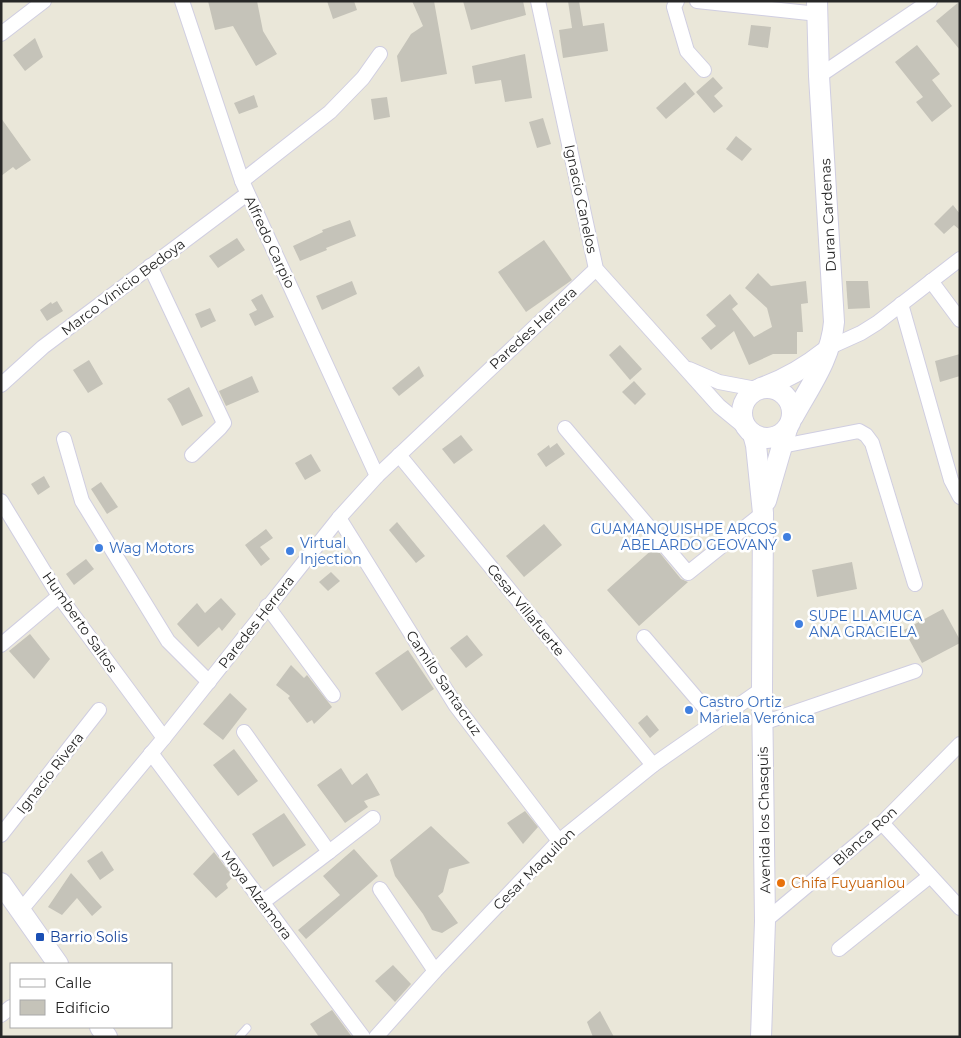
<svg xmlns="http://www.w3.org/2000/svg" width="961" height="1038" font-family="Montserrat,sans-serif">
  <rect width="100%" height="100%" fill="#eae7d9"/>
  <g fill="#c5c3b9">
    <polygon points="208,1 257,1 263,31 277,54 256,66 233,26 215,30"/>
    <polygon points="327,1 354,1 357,10 333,19"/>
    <polygon points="412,1 434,1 447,74 401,82 397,56 411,34 423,26"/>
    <polygon points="463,1 523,1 526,15 471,30"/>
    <polygon points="568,1 579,1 583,26 604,23 608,51 563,58 559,30 572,28"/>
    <polygon points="960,1 960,50 936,21"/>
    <polygon points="751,25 771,27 768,48 748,45"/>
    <polygon points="35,38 43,57 25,71 13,55"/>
    <polygon points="917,45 940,74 932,80 952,106 932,122 916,102 923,97 895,62"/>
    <polygon points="525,54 532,98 505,102 501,80 475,84 472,66"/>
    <polygon points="713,77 723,88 714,96 723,106 714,113 696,92"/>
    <polygon points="685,82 695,94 666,119 656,108"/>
    <polygon points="254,95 258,107 239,114 234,103"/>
    <polygon points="387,97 390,117 374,120 371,99"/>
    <polygon points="1,118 31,160 16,170 13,167 1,176"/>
    <polygon points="543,118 551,144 537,148 529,122"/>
    <polygon points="736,136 752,149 742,161 726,149"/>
    <polygon points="953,205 960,214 960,230 954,225 944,234 934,224"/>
    <polygon points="350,220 356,236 326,248 327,250 300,261 293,246 323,232 322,230"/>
    <polygon points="237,238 245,250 218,268 209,256"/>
    <polygon points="544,240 572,280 526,312 498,272"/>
    <polygon points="758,273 771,286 806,281 808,303 801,304 803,332 797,332 797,354 773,354 749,365 734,331 711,350 701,338 716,326 706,315 730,294 738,304 732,309 754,337 772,327 767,308 745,288"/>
    <polygon points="352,281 357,294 322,310 316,296"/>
    <polygon points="846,281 868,281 870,308 848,309"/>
    <polygon points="262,294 274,317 255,326 249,314 257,310 251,300"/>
    <polygon points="57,301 63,311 47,321 40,310 51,302 52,304"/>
    <polygon points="210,308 216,321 201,328 195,314"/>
    <polygon points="620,345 642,369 630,380 609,355"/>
    <polygon points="960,354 960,376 940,382 935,361"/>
    <polygon points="89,360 103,384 88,393 73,370"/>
    <polygon points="419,366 424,376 399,396 392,388"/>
    <polygon points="252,376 259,392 226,406 219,391"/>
    <polygon points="634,381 646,394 635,405 622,392"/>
    <polygon points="189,387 203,416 182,426 171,404 167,399"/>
    <polygon points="461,435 473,450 454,464 442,449"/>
    <polygon points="557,443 565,454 546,467 537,454 549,445 550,448"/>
    <polygon points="311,454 321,471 305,480 295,463"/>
    <polygon points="44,476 50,487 38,495 31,484"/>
    <polygon points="101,482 118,507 107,514 91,489"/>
    <polygon points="397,522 425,556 416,563 389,530"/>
    <polygon points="544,524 562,545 524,577 506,556"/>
    <polygon points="266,529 273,538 260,547 270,559 261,566 245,545"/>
    <polygon points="655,547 681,579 688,582 639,626 607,590"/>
    <polygon points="86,559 94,569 74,585 66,574"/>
    <polygon points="852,562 857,589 817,597 812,570"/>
    <polygon points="331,572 340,581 328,591 319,582"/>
    <polygon points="221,598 236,614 222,631 219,627 198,647 177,624 197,603 205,613"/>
    <polygon points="943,609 960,640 960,643 922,663 904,630"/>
    <polygon points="30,634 50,659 34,679 9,651"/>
    <polygon points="467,635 483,655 466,668 450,648"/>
    <polygon points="408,650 434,689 402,711 375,673"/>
    <polygon points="291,665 304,678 307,675 332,707 314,724 312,720 307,723 288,698 290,696 276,685"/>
    <polygon points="230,693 247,709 223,740 203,724"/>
    <polygon points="647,715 659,730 650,738 638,723"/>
    <polygon points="234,749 258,781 238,796 213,765"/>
    <polygon points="341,768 352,785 367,773 380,795 364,801 368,807 345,823 317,785"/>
    <polygon points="525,811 538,827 523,844 507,823"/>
    <polygon points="284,813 306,845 273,867 252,834"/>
    <polygon points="431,826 470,863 449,869 443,892 438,896 458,923 442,933 432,930 423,914 395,876 390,860"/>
    <polygon points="354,849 378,876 306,939 298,930 340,895 323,876"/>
    <polygon points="102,851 114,870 100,880 87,861"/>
    <polygon points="214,852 233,877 226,884 228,888 216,898 193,874"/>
    <polygon points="71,873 102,907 92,916 77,898 62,915 48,907"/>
    <polygon points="393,965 411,984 395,1002 375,981"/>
    <polygon points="332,1010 352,1037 319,1037 310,1024"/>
    <polygon points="600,1011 614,1037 593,1037 587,1022"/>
  </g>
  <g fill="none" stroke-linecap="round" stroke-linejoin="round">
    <g stroke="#d0cee1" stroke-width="9">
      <polyline id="lane" points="239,1037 247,1028"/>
    </g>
    <g stroke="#d0cee1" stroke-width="16">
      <g id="street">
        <polyline points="182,1 242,181 377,476"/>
        <polyline points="538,1 596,269 719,406 747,429"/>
        <polyline points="677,1 674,7 687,51 704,70"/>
        <polyline points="697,1 818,14"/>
        <polyline points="1,34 44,1"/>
        <polyline points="819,76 930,1"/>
        <polyline points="242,181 330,112 363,78 380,54"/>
        <polyline points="150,266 224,423 220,428 192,455"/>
        <polyline points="931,281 960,320"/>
        <polyline points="901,304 951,480 960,497"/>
        <polyline points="830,347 861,333 877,323 960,259"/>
        <polyline points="689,369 719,382 756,389"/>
        <polyline points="1,385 43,347 247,194"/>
        <polyline points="565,428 688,573 763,513"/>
        <polyline points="64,439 82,501 168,641 209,682"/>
        <polyline points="782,446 859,431 866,435 872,443 915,584"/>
        <polyline points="399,455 653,765"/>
        <polyline points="1,501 59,596 164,738"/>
        <polyline points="339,518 456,706 559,841"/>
        <polyline points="267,606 333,695"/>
        <polyline points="644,637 715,720"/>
        <polyline points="1,645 59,596"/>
        <polyline points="763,723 915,671"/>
        <polyline points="244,732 329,852 263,902"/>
        <polyline points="151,753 363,1037"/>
        <polyline points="882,823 960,908"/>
        <polyline points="1,835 99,710"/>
        <polyline points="329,852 373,818"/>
        <polyline points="380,889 435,971"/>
        <polyline points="21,910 164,738 339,518 377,476 596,269"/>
        <polyline points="765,921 882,823 960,744"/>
        <polyline points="839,949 930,876"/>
        <polyline points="1,1015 11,1007"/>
        <polyline points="376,1037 435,971 559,841 653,765 762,689"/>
      </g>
    </g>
    <g stroke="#d0cee1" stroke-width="22">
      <g id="secondary">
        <circle cx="767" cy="413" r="25"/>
        <path d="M761 388C786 379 805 368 825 352"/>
        <path d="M793 417C810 386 831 358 834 322L819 76 817 1"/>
        <polyline points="753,434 756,445 763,513 762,689 765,921 761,1037"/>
        <polyline points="766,501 787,429"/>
        <polyline points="1,883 58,964"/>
        <polyline points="100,1027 107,1037"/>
      </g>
    </g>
    <use href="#lane" stroke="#fff" stroke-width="7"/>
    <use href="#street" stroke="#fff" stroke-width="14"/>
    <use href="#secondary" stroke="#fff" stroke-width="20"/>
  </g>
  <g fill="#3f7fe0" stroke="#fff" stroke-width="2">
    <circle cx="787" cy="537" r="5"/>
    <circle cx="99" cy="548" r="5"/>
    <circle cx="290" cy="551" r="5"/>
    <circle cx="799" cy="624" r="5"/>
    <circle cx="689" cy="710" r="5"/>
  </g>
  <circle fill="#e8710a" stroke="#fff" stroke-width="2" cx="781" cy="883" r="5"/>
  <rect fill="#1a4fb4" stroke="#fff" stroke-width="2" x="35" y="932" width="10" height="10" rx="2.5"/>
  <g text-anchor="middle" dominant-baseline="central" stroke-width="5" stroke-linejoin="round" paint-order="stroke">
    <g font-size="14" fill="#272727" stroke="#fff">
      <text transform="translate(581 199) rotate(78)">Ignacio Canelos</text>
      <text transform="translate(828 215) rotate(-93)">Duran Cardenas</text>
      <text transform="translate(270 242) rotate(65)">Alfredo Carpio</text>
      <text transform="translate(123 287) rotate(-37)">Marco Vinicio Bedoya</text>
      <text transform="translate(533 328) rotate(-43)">Paredes Herrera</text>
      <text transform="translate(526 610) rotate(51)">Cesar Villafuerte</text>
      <text transform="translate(80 622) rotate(55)">Humberto Saltos</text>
      <text transform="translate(256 622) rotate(-52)">Paredes Herrera</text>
      <text transform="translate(444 683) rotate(56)">Camilo Santacruz</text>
      <text transform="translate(50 773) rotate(-52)">Ignacio Rivera</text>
      <text transform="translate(764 820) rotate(-91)">Avenida los Chasquis</text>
      <text transform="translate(865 836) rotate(-42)">Blanca Ron</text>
      <text transform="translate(534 869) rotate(-45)">Cesar Maquilon</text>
      <text transform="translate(257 895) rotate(53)">Moya Alzamora</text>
    </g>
    <g font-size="14" fill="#366cbe" stroke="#fff" text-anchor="start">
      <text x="777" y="529" text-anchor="end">GUAMANQUISHPE ARCOS<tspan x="777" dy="16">ABELARDO GEOVANY</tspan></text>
      <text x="300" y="543">Virtual<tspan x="300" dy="16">Injection</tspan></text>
      <text x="109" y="548">Wag Motors</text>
      <text x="809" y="616">SUPE LLAMUCA<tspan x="809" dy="16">ANA GRACIELA</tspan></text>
      <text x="699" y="702">Castro Ortiz<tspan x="699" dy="16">Mariela Verónica</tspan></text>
    </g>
    <g font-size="14" fill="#c56008" stroke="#fff" text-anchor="start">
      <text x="791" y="883">Chifa Fuyuanlou</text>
    </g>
    <g font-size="14" fill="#164399" stroke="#fff" text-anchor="start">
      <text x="50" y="937">Barrio Solis</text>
    </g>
  </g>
  <rect width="961" height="1038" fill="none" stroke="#272727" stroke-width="5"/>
  <rect x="10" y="963" width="162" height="65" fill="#ffffff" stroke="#a9a9a9"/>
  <rect x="20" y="979" width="25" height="8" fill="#ffffff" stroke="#a9a9a9"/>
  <text x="55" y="988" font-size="15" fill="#272727">Calle</text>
  <rect x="20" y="1000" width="25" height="15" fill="#c5c3b9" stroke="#a9a9a9"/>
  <text x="55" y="1013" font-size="15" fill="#272727">Edificio</text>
</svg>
